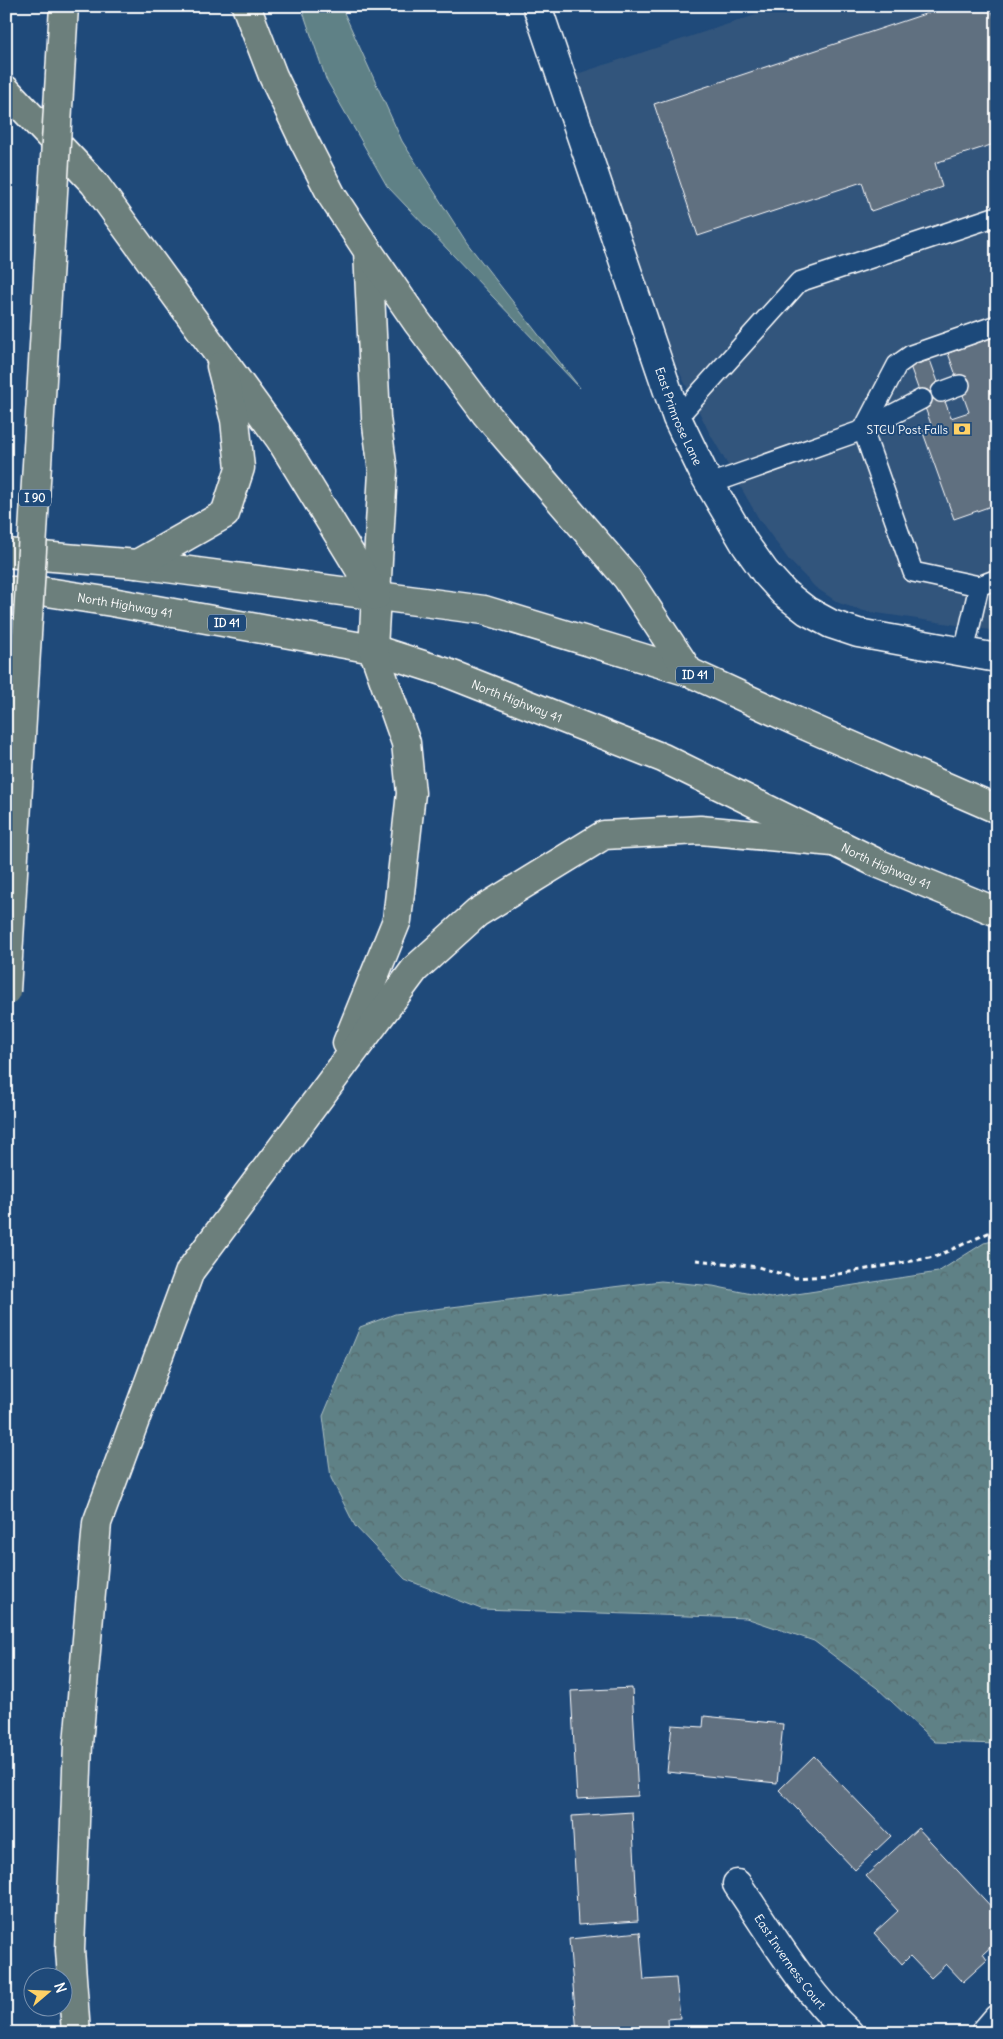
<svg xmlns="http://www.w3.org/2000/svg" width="1003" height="2039" font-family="Delius,sans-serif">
  <defs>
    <pattern id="forest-crowns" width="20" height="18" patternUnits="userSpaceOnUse" patternTransform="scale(1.25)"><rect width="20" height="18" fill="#5e8186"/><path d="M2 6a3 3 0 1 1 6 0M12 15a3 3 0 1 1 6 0" fill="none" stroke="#56696c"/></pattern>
  </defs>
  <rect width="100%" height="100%" fill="#1f4a7a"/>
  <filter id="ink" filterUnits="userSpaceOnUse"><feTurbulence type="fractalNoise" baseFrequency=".02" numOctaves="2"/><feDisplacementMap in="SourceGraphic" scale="10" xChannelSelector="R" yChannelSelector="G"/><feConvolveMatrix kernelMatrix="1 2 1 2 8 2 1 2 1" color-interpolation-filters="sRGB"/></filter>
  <g filter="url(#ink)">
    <polygon fill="#33557c" points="783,6 997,6 997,631 864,611 839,603 815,587 789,560 759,519 709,432 678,369 646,300 568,77"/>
    <polygon fill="#5e8186" stroke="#aec0c2" points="301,6 341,6 402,141 467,243 580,388 387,186 326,79"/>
    <polygon fill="url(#forest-crowns)" stroke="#aec0c2" points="997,1240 997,1744 935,1742 877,1688 814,1641 746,1618 481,1609 405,1579 355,1526 331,1478 323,1416 360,1327 395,1314 661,1281 713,1286 771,1298 938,1272 984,1243"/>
    <g fill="#616f80" stroke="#fff">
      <polygon points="949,6 990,6 997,25 997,143 935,163 942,187 871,211 862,182 698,236 654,104"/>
      <polygon points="994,337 997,346 997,504 954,519 922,430 932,427 910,366 930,360 951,418 969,412 948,353"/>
      <polygon points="632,1688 638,1796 577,1799 571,1691"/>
      <polygon points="704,1716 783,1724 777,1783 667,1772 672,1725 703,1727"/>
      <polygon points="814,1756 891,1836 855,1870 779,1790"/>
      <polygon points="632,1812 638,1921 578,1925 572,1816"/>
      <polygon points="918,1828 997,1913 997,1941 983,1954 987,1960 963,1982 946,1964 931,1978 910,1956 902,1964 874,1933 898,1911 866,1876"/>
      <polygon points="640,1932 644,1980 676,1978 680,2018 668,2019 669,2033 577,2033 569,1939"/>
    </g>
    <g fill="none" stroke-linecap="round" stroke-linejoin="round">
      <g stroke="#fff" stroke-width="22">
        <g id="service">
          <polyline points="997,325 911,355 897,365 863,430 913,572 979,586 997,579"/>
          <polyline points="941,392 960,385"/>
          <polyline points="677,418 799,282 997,216"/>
          <polyline points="710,484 863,430 922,399"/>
          <polyline points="964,652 979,586"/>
        </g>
      </g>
      <g stroke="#fff" stroke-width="31">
        <g id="minor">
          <path id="s1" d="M537 6 677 418 705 476 745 544 765 572 784 593 807 611 831 624 858 633 997 658"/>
          <path id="s2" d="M737 1884C772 1935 804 1991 849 2033"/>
          <polyline points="985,2033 997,2019"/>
        </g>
      </g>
      <g stroke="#fff" stroke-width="31">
        <g id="primary">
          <polyline points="6,553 137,564 484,610 689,672 804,725 997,809"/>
          <path id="s3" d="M6 591H41L112 602 373 649 445 672 663 758 877 863 997 912"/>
        </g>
      </g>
      <g stroke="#fff" stroke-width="31">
        <g id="motorway">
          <polyline points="246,6 273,76 304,141 332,196 368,251 376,418 383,471 373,649 406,743 411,793 397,920 347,1043"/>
          <polyline points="6,90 94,183 280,439 376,596"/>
          <polyline points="368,251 417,322 486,414 627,578 689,672"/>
          <polyline points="137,564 225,514 240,468 235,420 221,366"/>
          <polyline points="76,2033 70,1950 78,1744 97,1523 190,1271 415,969 477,913 604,835 700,830 833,842"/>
        </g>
      </g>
      <polyline stroke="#fff" stroke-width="3" stroke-dasharray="5 4" stroke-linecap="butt" points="696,1260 758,1267 795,1278 827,1276 935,1257 997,1229"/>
      <use href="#service" stroke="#1f4a7a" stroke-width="19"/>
      <use href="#minor" stroke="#1f4a7a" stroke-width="28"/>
      <use href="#primary" stroke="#6c7f7c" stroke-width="28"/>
      <use href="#motorway" stroke="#6c7f7c" stroke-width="28"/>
      <g stroke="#fff" stroke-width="31" stroke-linecap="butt">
        <polyline id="motorway-bridge" points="6,991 64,6"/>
      </g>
      <use href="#motorway-bridge" stroke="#6c7f7c" stroke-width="28"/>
    </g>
  </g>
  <defs>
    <g id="bank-bare" transform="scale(1.35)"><path d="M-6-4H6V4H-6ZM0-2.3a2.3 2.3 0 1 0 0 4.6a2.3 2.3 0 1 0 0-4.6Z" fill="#ffd166" stroke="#1f4a7a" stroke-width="2.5" paint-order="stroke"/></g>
  </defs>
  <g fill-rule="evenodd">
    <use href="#bank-bare" x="962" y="429"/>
  </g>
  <g text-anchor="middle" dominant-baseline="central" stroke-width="4" stroke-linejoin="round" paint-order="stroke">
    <g fill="#1f4a7a" stroke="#bcc9d7" stroke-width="1">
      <rect x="19" y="489.5" width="32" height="17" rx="4"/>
      <rect x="208" y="614.5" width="38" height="17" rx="4"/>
      <rect x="676" y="666.5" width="38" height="17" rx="4"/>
    </g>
    <g font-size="11" font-weight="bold" fill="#fff">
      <text x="35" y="498">I 90</text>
      <text x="227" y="623">ID 41</text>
      <text x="695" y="675">ID 41</text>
    </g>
    <g font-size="12" fill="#fff" stroke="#1f4a7a">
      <text stroke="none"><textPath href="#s1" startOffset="434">East Primrose Lane</textPath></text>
      <text stroke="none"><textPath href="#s3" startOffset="120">North Highway 41</textPath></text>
      <text stroke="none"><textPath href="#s3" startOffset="525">North Highway 41</textPath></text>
      <text stroke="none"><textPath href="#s3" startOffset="930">North Highway 41</textPath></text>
      <text stroke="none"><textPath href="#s2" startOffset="94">East Inverness Court</textPath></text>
    </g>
    <g font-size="12" fill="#fff" stroke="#1f4a7a" text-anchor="end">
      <text x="948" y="429">STCU Post Falls</text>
    </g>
  </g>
  <rect width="1003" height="2039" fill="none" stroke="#1f4a7a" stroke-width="25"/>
  <rect x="12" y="12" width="978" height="2014" fill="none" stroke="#fff" stroke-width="2" filter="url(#ink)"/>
  <g transform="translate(48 1992) rotate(71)"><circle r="24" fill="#1f4a7a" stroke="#7992af"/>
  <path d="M0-4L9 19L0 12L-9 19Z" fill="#ffd166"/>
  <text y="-8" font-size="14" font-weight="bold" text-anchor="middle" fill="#ffffff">N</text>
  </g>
</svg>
